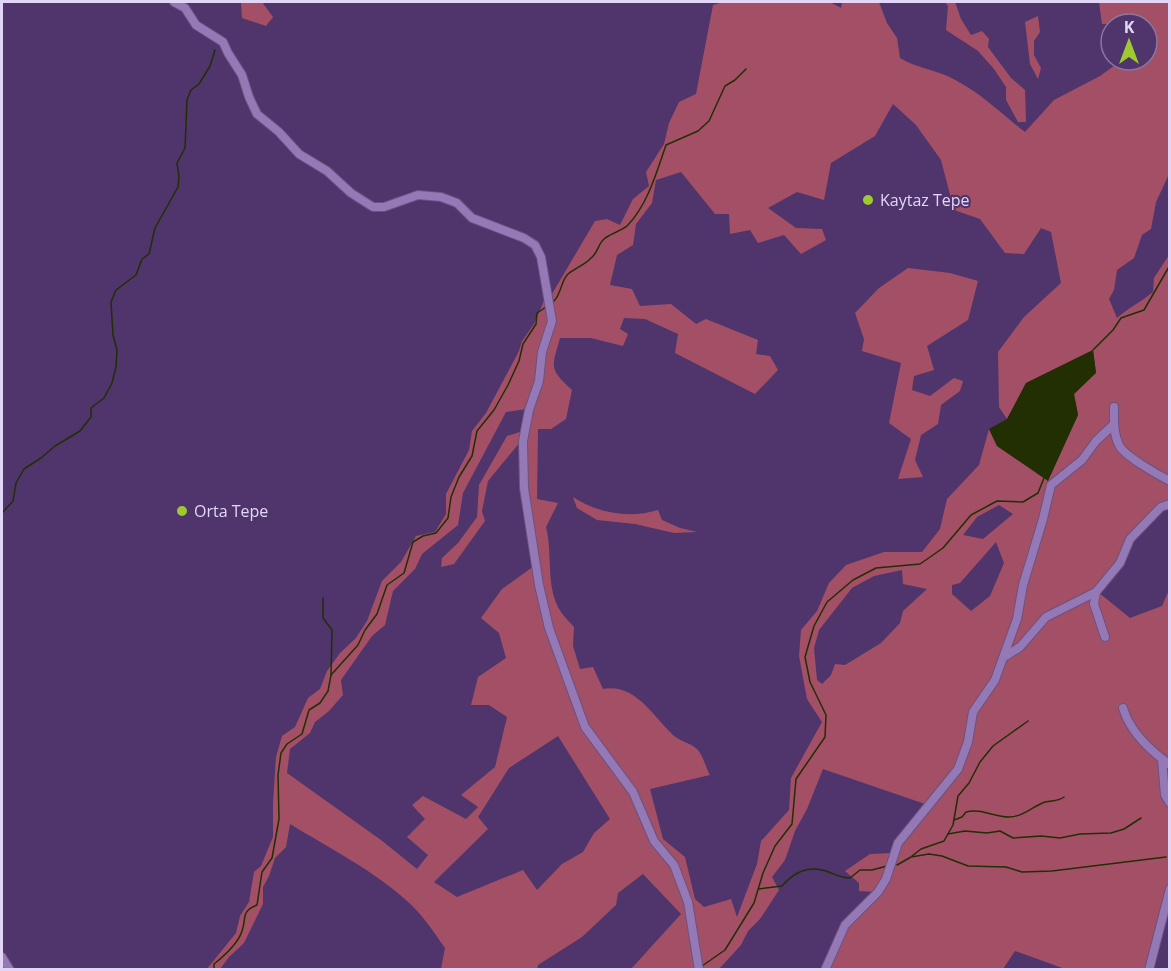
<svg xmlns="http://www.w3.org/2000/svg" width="1171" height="971" font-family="'Open Sans',sans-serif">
  <rect width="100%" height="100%" fill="#4f356b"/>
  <g fill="#a35066" fill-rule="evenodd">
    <polygon points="241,2 262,2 273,17 266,26 242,18"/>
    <path d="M723 2H830L841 8 842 2H879L887 23 897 38 900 58C918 69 939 70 957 81 982 94 1003 115 1025 132L1054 100 1100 76 1122 60H1147V24H1102L1099 2H1169V174L1156 202 1151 229 1142 235 1134 258 1117 270 1114 290 1109 299 1117 318C1128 308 1141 302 1153 292L1154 278 1169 255V477L1149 468 1121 446 1117 426 1118 406 1113 402 1112 424 1080 459 1050 485 1016 619 993 680 972 712 965 742 956 768 928 805 823 769 807 809 795 831 785 860 772 877 779 890 760 919 748 931 741 945 719 969H703L691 902 657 838 635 791 588 727 577 700 568 668 552 627 542 584 528 493 527 440 545 354 556 323 552 294 595 221 607 219 620 225 633 199 649 186 646 172 664 144 669 123 679 102 696 94 713 5ZM893 104 916 125 941 160 954 210 980 219 1005 253 1024 254 1041 228 1051 232 1061 283 1024 317 998 352 999 407 1007 419 1026 383 1093 350 1096 372 1074 394 1078 415 1048 480 997 446 989 429 979 465 947 499 940 529 922 552H884L846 565 829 583 817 611 801 630 799 656 807 699 822 722 791 778 789 810 761 841 757 864 737 917 731 899 704 907 695 899 685 857 663 839 650 789 710 775C706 768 703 756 698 750 692 743 680 742 673 735 653 716 635 683 603 689L593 667 580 669 573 646 574 627C570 622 565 618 561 612 545 588 553 554 546 527L558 503 537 499 538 429H551L566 419 572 390C548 368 552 367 560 338H591L623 346 628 334 620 329 624 318 645 319 678 334 675 353 755 394 778 370 770 356 756 354 758 340 706 319 696 324 671 304 640 306 632 289 610 285 617 255 633 245 636 224 652 203 656 180 681 172 715 214H729L730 234 750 230 758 243 784 235 801 254 826 240 822 229 796 228 768 208 797 192 824 200 831 163 875 136ZM999 505 1013 514 983 539 963 535 977 517ZM996 542 1004 563 990 596 971 611 952 594V585L960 583ZM902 570 903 584 927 589 903 611 900 623 881 643 845 665 835 664 831 675 822 684 817 680 814 648 819 630 852 588 874 576Z"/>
    <polygon points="945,2 955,2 961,19 971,35 982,31 989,39 988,47 1011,78 1025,90 1026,122 1018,122 1006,100 1006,87 994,69 978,51 946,30 948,6"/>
    <polygon points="1038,16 1040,32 1034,41 1034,55 1041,68 1038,79 1030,64 1025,22"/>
    <polygon points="908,268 950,273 978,281 968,320 927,346 934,370 914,376 912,390 930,396 954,378 963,381 960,391 941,405 938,424 921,435 915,460 923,477 898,479 911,439 889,423 901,363 862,351 864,339 855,313 879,288"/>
    <path d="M546 296 550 321 538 381 527 409 506 412 463 493 458 525 422 554 415 569 393 591 385 625 372 636 341 680 343 695 329 711 315 722 310 733 290 749 287 773 381 840 417 869 428 855 407 837 425 819 412 805 423 796 466 819 478 807 461 795 495 767 507 717 489 705H471L478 677 506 658 499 633 481 618 502 589 534 566 573 703 630 792 672 865 687 903 698 969H631L681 914 643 874 618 893 616 905 582 937 538 965 537 969H441L445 948C433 931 422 914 407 901 373 870 329 848 290 824L286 847 275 858 269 876 263 887V904L244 943 229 957 220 969 206 970 236 933 240 916 249 902 254 872 261 866 273 837V803L276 757 282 736 295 727 308 698 320 689 327 671 340 653 356 638 367 621 382 581 401 562 416 536 435 532 446 514V494L469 450 472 431 486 413 519 351 522 341 534 324ZM558 736 610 819 594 833 583 852 562 864 537 890 523 870 457 897 434 882 488 829 478 817 509 768Z"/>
    <polygon points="1113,428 1118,448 1169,482 1169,502 1159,505 1094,590 1045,614 1018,645 1012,648 1022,615 1026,583 1045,529 1055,485"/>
    <polygon points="523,431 521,441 488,481 482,511 485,521 454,564 441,567 442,558 458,543 477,517 479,485 507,436"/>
    <path d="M573 497C597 513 629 519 658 510L662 520 680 528 697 532 674 533 635 524 597 520 577 508Z"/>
    <path d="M1169 590V763C1151 748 1132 730 1125 707L1121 708C1129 734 1143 740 1160 760L1162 797 1169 807V887L1145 968 1136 970 1065 969 1015 951 1003 969 827 970 847 927 881 893 888 880 900 844 960 771 971 742 976 713 998 682 1005 660 1021 649 1048 618 1094 595 1093 605 1103 638 1107 637 1096 604 1098 592 1130 618 1162 606Z"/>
    <polygon points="892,853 883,878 876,892 859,891 859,883 845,871 870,854"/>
  </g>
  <polygon fill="#222f02" points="1093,350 1096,373 1074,394 1078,415 1048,481 997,446 989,429 1007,419 1026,383"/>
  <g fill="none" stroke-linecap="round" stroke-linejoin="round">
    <g stroke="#222f02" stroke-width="1.5">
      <path d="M553 302C562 294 560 282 568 274 575 268 585 265 591 258 598 253 598 244 604 239 611 233 622 231 628 225 648 204 657 171 666 145L698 131 709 121 725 86 735 80 746 69"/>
      <polyline points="1093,350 1113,330 1121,318 1144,310 1170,265"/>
      <polyline points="2,513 13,501 16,483 24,469 41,458 55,446 80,431 91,417 91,408 104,398 112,383 116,367 117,350 113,335 111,302 116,290 136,275 142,259 149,254 155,228 178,187 179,177 177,163 185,148 187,100 191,90 199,84 210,66 215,50"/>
      <polyline points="323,598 323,618 332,630 331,675"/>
      <path d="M954 820 962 817 966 812C981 808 994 817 1009 817 1023 817 1033 806 1045 802 1052 800 1057 802 1064 797"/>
      <polyline points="948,834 965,831 987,833 1000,831 1013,838 1041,836 1060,838 1080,834 1111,833 1124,829 1141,818"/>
      <polyline points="912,856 921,849 944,841 953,825 958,796 969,783 980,762 993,746 1028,721"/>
      <polyline points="897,865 911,857 929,854 942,856 968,866 1006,867 1022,872 1052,871 1166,857"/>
      <path d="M759 889 782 886C794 872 808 865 826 871 835 874 841 878 850 878L860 870H872L887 866"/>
      <polyline points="702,966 725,950 754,903 763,873 775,846 792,824 796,779 825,737 826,715 810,682 805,657 814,626 827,602 853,580 876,568 920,564 943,548 971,515 997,501 1023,502 1038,493 1044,478"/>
      <path d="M214 970V964C224 956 238 944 242 931 247 918 240 912 257 905L262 872 272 858 279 819 278 775 281 753 287 744 302 734 309 710 320 703 328 691 331 675 358 645 365 630 377 614 387 585 404 573 413 542 423 536 436 533 448 518 451 497 459 477 472 456 477 431 494 410 508 385 519 361 523 344 536 324 537 313 546 307"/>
    </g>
    <g stroke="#695280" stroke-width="10">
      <g id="minor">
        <polyline points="174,2 185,8 196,25 223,42 228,53 242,75 249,97 257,114 279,132 299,154 327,171 351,193 373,207 384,207 418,195 441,197 457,203 472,218 524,238 535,245 541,257 552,321 542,352 539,381 529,410 523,441 524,488 539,585 549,628 585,727 633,792 654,841 674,865 688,902 699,970"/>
        <path d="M1114 407C1114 419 1113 433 1119 445 1123 455 1158 475 1170 481"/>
        <polyline points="1105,637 1094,604 1096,592 1120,563 1130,539 1161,507 1170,504"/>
        <polyline points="1004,657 1020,647 1046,617 1096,592"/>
        <path d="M1123 708C1130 732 1150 750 1170 765"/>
        <polyline points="1162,759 1165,795 1170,803"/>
        <polyline points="2,957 10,970"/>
        <polyline points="825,970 845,925 878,892 886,879 898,843 958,769 968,742 973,712 995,680 1017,619 1023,585 1043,519 1051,485 1082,460 1096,441 1113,425"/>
        <polyline points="1149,970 1170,889"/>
      </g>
    </g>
    <use href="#minor" stroke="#9579b6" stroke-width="8"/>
  </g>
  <g fill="#9eca2f" stroke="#4f356b" stroke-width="2">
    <circle cx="868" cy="200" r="6"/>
    <circle cx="182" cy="511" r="6"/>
  </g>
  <g text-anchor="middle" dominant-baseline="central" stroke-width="4.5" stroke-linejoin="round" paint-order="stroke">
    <g font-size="16" fill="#e3d5f6" stroke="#4f356b" text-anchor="start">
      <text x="880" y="200">Kaytaz Tepe</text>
      <text x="194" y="511">Orta Tepe</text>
    </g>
  </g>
  <rect width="1171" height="971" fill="none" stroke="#e3d5f6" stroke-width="6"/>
  <g transform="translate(1129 42)"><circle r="28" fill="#4f356b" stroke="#8a75a3" stroke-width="1.5"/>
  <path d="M0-4.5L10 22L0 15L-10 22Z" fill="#9eca2f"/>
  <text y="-9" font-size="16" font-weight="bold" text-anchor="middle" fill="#e3d5f6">K</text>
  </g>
</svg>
